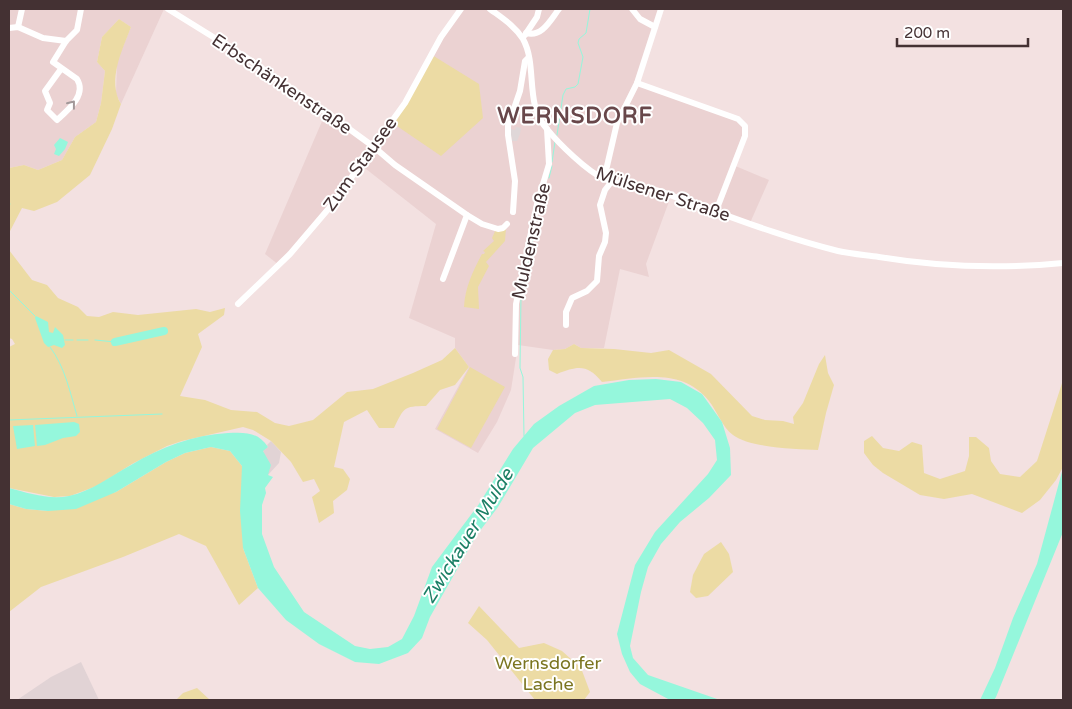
<svg xmlns="http://www.w3.org/2000/svg" width="1072" height="709" font-family="'Varela Round',sans-serif">
  <rect width="100%" height="100%" fill="#f3e1e1"/>
  <g fill="#ebd2d2">
    <polygon points="9,9 164,9 121,104 116,94 117,61 131,27 119,19 102,37 97,62 105,71 101,103 96,122 75,137 62,160 38,170 24,165 9,168"/>
    <polygon points="462,9 661,9 638,83 738,119 745,126 733,165 769,180 750,223 671,196 646,264 649,277 620,269 604,348 581,348 574,344 565,349 553,350 518,345 511,390 497,422 478,453 435,429 469,367 455,348 455,338 409,318 436,224 361,165 279,265 265,254 326,112 374,147"/>
  </g>
  <g fill="#e1d3d5">
    <polygon points="271,441 281,452 279,463 268,475 263,450 268,447 267,445"/>
    <polygon points="81,662 99,700 17,700 51,677"/>
  </g>
  <g fill="#ecdba4">
    <path d="M119 19 131 27C122 51 107 80 121 104L112 129 90 175 57 202 34 211 22 208 9 233V168L24 165 38 170 62 160 75 137 96 122 101 103 105 71 97 62 102 37Z"/>
    <polygon points="432,55 479,84 483,118 441,156 391,122"/>
    <path d="M506 228 505 241 486 262 489 266 478 287 479 309 464 307C465 287 473 271 482 254H484L485 252 483 251 494 241 492 238 496 229Z"/>
    <path d="M9 250 32 280 47 285 58 298 78 307 87 316 99 317 113 312 138 315 196 309 210 312 225 308 224 315 198 334 202 347 180 396 205 400 231 410 257 412 275 423 289 426 313 420 347 392 373 389 413 373 442 360 455 348 469 367 455 385 440 390 426 406C403 406 404 408 394 428H379L367 410 344 422 334 467 343 469 350 479 347 490 333 501 334 513 319 523 312 497 320 491 314 479 303 482 291 462 271 441 253 430 243 427 182 441 167 446 132 464 97 486 70 496 54 497 9 488V347L15 344 12 339 9 338Z"/>
    <path d="M574 344 581 348 614 349 651 353 669 350 711 374 752 416 765 420 783 421 794 424 793 417 803 403 819 364 825 355 828 373 834 385 826 413 818 450C797 449 750 448 733 435 722 427 717 411 709 401 682 367 640 378 602 382 587 364 578 366 557 374L549 370 548 359 553 350 565 349Z"/>
    <polygon points="470,367 505,387 471,448 437,429"/>
    <polygon points="1063,380 1063,467 1056,480 1040,500 1022,513 972,494 944,499 920,495 883,473 873,465 864,453 864,441 872,436 883,448 899,451 912,442 922,445 924,473 940,479 965,471 969,456 969,437 976,437 989,448 991,461 1000,474 1020,477 1037,461"/>
    <polygon points="211,447 230,451 242,466 243,548 258,588 239,605 206,546 179,534 123,557 41,587 9,612 9,504 26,509 48,511 116,492 166,462 185,453"/>
    <polygon points="721,542 729,554 733,572 708,596 696,598 690,592 693,575 704,554"/>
    <polygon points="479,606 519,648 544,643 562,651 581,668 590,692 584,700 535,700 487,640 468,623"/>
    <polygon points="197,688 210,700 176,700 183,693"/>
  </g>
  <polygon fill="#dfd7d8" points="516,127 521,128 520,134 517,141 512,141 512,137 510,137 511,129 515,130"/>
  <g fill="#95f7dc">
    <polygon points="60,138 68,142 65,149 59,156 54,154 56,149 54,145"/>
    <polygon points="36,316 48,322 49,332 53,333 55,327 63,335 65,345 62,348 54,345 48,347 44,343 35,318"/>
    <path d="M656 379 681 382 702 394 722 422 730 448 731 475 709 498 680 522 661 544 648 567 641 592 630 646 633 658 648 675 720 700H670L640 684 630 672 622 654 617 634 635 565 655 532 708 474 717 460 715 440 703 423 687 408 670 399 595 405 575 413 533 448 498 507 476 536 430 617 422 638 408 653 379 664 355 662 319 644 286 620 258 588 243 548 240 511 242 466 230 451 211 447 185 453 166 462 116 492 76 509 48 511 26 509 9 504V488C28 493 49 500 69 496 92 491 111 476 131 465 161 447 193 435 228 433 245 432 258 432 268 447L263 451 271 465 268 475 273 477 265 488 266 493 262 505V534L274 567 304 612 355 646 370 649 388 647 402 639 414 616 432 567 479 504 513 449 534 424 559 406 594 386 629 380Z"/>
    <polygon points="74,422 79,424 80,432 76,436 63,438 45,445 37,446 35,425"/>
    <polygon points="33,425 35,446 17,449 13,426"/>
    <polygon points="1063,468 1063,532 996,697 994,700 980,700 995,668 1013,618 1037,564"/>
  </g>
  <g fill="none" stroke-linecap="round" stroke-linejoin="round">
    <g stroke="#95f7dc" stroke-width="1">
      <polyline points="557,135 563,95 566,89 575,87 578,84 583,57 578,43 579,39 586,33 590,9"/>
      <polyline points="552,162 555,142"/>
      <polyline points="549,178 552,166"/>
      <polyline points="9,204 10,204"/>
      <polyline points="527,267 535,227"/>
      <polyline points="9,290 35,316"/>
      <polyline points="521,295 520,368 523,377 524,436"/>
      <polyline points="65,340 73,340"/>
      <polyline points="77,340 88,340"/>
      <polyline points="95,340 115,342"/>
      <path d="M50 347C65 367 70 392 77 416"/>
      <polyline points="9,420 162,414"/>
    </g>
    <polyline stroke="#95f7dc" stroke-width="8" points="115,342 164,331"/>
    <g stroke="#fff" stroke-width="6">
      <polyline points="168,9 247,58 326,112 374,147 395,165 467,215 482,224 498,229 503,228 507,224"/>
      <path d="M490 9C502 18 515 26 523 39 538 66 524 104 547 129 559 144 587 171 604 179 619 185 638 186 655 190 665 192 674 197 684 200 734 218 785 238 838 251 851 254 865 255 879 257 940 267 1001 269 1063 263"/>
      <polyline points="632,9 640,19 655,27"/>
      <polyline points="661,9 637,83 738,119 745,126 745,136 716,211"/>
      <polyline points="18,27 22,9"/>
      <polyline points="9,28 18,27 43,38 66,41"/>
      <path d="M526 33C542 38 551 19 559 9"/>
      <polyline points="525,35 537,17 539,9"/>
      <path d="M61 69 45 91 50 103 47 110 57 120C68 110 87 95 77 79L53 62 66 41 77 30 81 9"/>
      <polyline points="604,179 617,123 637,83"/>
      <polyline points="513,212 515,181 508,135 508,126 520,91 525,61 528,58"/>
      <polyline points="443,279 467,215"/>
      <polyline points="238,304 290,254 330,207 405,103 441,37 461,9"/>
      <polyline points="566,325 566,312 572,298 587,291 597,281 599,256 605,242 606,233 600,205 605,190 612,181"/>
      <polyline points="515,354 516,304 537,204 549,164 547,129"/>
    </g>
  </g>
  <defs><path id="oneway-chevron" d="M-2-3.5L2.5 0L-2 3.5" fill="none" stroke-width="1.6" stroke-linecap="round" stroke-linejoin="round" transform="scale(1.25)"/></defs>
  <use stroke="#a29899" href="#oneway-chevron" transform="translate(72 104) rotate(-52)"/>
  <g text-anchor="middle" dominant-baseline="central" stroke-width="4" stroke-linejoin="round" paint-order="stroke">
    <g font-size="18" fill="#443133" stroke="#fff">
      <text transform="translate(282 84) rotate(34)">Erbschänkenstraße</text>
      <text transform="translate(360 164) rotate(-54)">Zum Stausee</text>
      <text transform="translate(663 194) rotate(18)">Mülsener Straße</text>
      <text transform="translate(531 241) rotate(-77)">Muldenstraße</text>
    </g>
    <g font-size="18" fill="#7b7520" stroke="#fff">
      <text x="548" y="663">Wernsdorfer<tspan x="548" dy="21">Lache</tspan></text>
    </g>
    <g font-size="19" font-style="italic" fill="#1b7f65" stroke="#fff">
      <text transform="translate(468 536) rotate(-58)">Zwickauer Mulde</text>
    </g>
    <g font-size="22" font-weight="bold" letter-spacing="1" fill="#68474a" stroke="#fff">
      <text x="575" y="116">WERNSDORF</text>
    </g>
  </g>
  <rect width="1072" height="709" fill="none" stroke="#443133" stroke-width="20"/>
  <path d="M897 38v8h131v-8" fill="none" stroke="#443133" stroke-width="2.5"/>
  <text x="904" y="38" font-size="15" fill="#443133" stroke="#ffffff" stroke-width="4" paint-order="stroke">200 m</text>
</svg>
